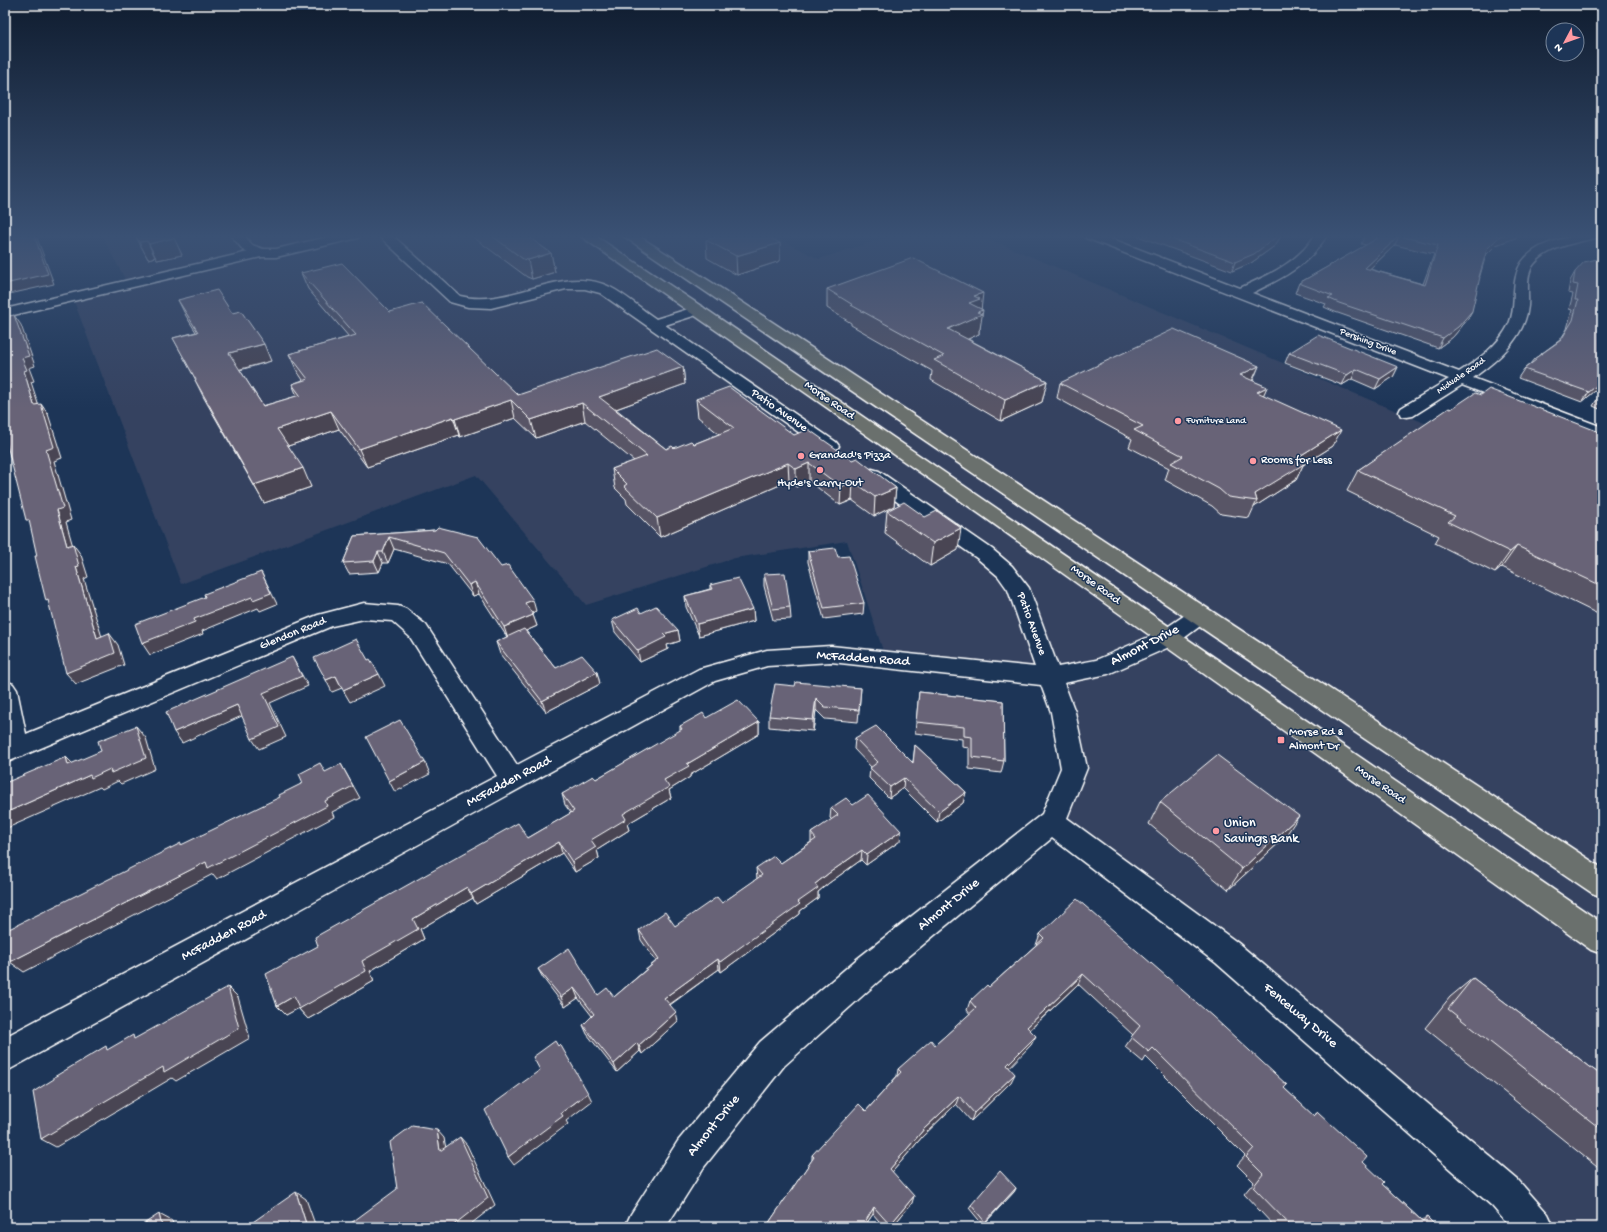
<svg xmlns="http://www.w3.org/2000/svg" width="1607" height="1232" font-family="'Gochi Hand',sans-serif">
  <rect width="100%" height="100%" fill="#1d3557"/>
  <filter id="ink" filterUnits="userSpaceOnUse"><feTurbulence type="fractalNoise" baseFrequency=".025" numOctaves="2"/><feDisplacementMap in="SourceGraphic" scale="8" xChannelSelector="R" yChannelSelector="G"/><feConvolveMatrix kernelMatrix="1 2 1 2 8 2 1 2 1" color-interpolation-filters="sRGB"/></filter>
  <g filter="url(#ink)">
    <polygon fill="#344361" points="102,235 771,235 819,259 893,235 980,235 1602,498 1602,1227 1532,1227 1052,813 1067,772 1048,678 886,660 847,541 735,558 586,605 476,475 181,584 72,296 127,283"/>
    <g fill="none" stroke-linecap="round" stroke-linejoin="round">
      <g stroke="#fff" stroke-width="3">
        <g id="minor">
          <polygon points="231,235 244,235 252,245 266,250 267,253 261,257 244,251"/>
          <path d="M378 235H392L460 296C510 309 561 263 610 287 626 295 641 309 656 319L698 306 703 307 705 310 703 313 665 325 836 442 839 446 836 450 830 451 824 450 600 293 585 289H566L491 308 468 307 450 302Z"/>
          <path d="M1084 235H1102L1240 288C1268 275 1298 263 1315 235H1327C1309 265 1283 278 1252 293L1459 372C1478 360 1499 345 1509 324 1516 308 1512 292 1516 276 1523 243 1569 235 1597 235L1595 238C1575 243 1548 247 1534 264 1525 275 1529 293 1528 306 1525 338 1497 361 1473 378L1602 427V438L1462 385 1413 416 1407 417 1401 416 1399 412 1401 408 1449 379 1086 238Z"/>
          <polygon points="872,469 879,471 992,549 1012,566 1029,588 1058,667 1096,660 1160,632 1191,611 1199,608 1207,611 1210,616 1207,621 1176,644 1108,674 1064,683 1075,712 1087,768 1067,818 1238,943 1518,1180 1548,1214 1554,1227 1510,1227 1492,1206 1216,963 1052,838 879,981 784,1066 704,1167 666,1227 625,1227 631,1214 678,1141 760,1042 857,959 1042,814 1061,768 1051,712 1041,685 831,662 767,666 715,681 5,1072 5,1037 497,776 410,637 392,621 364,619 332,626 5,763 5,681 13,684 17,690 26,734 318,615 364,603 398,606 406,609 426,625 517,765 699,669 767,650 831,646 1035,667 1008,590 998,576 978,559 865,479 863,475 865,471"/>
        </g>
      </g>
      <g stroke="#fff" stroke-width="3">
        <polygon id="secondary" points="336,235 360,235 358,238 276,257 261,257 5,317 5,309 261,249 276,249"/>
      </g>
      <g stroke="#fff" stroke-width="3">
        <g id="primary">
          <polygon points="579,235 594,235 710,312 1602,923 1602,954 1591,950 984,517"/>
          <polygon points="622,235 637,235 722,289 1602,868 1602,897 1592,893"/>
        </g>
      </g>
      <use href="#minor" fill="#1d3557" fill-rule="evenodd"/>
      <use href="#secondary" fill="#1d3557" fill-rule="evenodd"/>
      <use href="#primary" fill="#6b706d" fill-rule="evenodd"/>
    </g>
    <g fill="#595566" stroke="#fff" fill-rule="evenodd">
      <polygon points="135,235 172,235 182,255 157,260 155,257 148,259"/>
      <polygon points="473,235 526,235 551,253 555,272 532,279 527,277 473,237"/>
      <polygon points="778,235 793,235 785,238"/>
      <polygon points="1135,235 1281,235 1276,245 1251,263 1232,271"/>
      <path d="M1365 235H1523L1496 245 1486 255 1467 320 1453 337 1438 348 1335 312 1324 307 1326 304 1295 293 1299 283 1366 245 1361 244ZM1395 245 1434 254 1423 284 1370 269Z"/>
      <polygon points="706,240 780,243 780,261 737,275 707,258"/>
      <polygon points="1602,258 1602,385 1582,402 1518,378 1524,369 1530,364 1534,359 1560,340 1567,329 1572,310 1569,309 1573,294 1568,293 1570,281 1575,272"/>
      <polygon points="301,273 390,312 518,395 683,367 685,384 616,409 666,449 674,448 694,444 719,434 698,417 696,399 794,435 852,460 896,488 894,506 874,516 852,500 840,505 809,481 796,487 789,481 660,537 627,504 626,499 615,488 612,469 634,461 585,421 536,438 515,418 460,437 459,435 367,467 339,429 288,446 311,487 264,503 204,398 195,380 196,380 173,338 196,332 186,316 178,300 232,313 271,361 240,370 263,406 297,396 292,384 303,380 297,371 289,354 349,337 308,289"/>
      <polygon points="827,289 981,309 980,329 979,330 979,334 968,339 1047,381 1042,402 1001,421 931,380 932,371 851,325 851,323 827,308"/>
      <polygon points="1289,353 1398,367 1393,377 1375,389 1352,379 1342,385 1285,363"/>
      <polygon points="1259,366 1253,381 1267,387 1263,395 1333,446 1303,465 1296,480 1254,507 1249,518 1221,514 1212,506 1165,480 1169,468 1129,447 1132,439 1057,398 1060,383"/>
      <polygon points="1481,395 1602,433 1602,616 1502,567 1495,573 1435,543 1439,536 1347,491 1358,470 1451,409"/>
      <polygon points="1599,396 1602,396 1602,410 1593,406"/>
      <polygon points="887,511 925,517 958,550 930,566 885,533"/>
      <polygon points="435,530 536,611 532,613 537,626 526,631 556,668 597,672 600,684 546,712 500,654 496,642 507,637 479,594 473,596 448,564 394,549 388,563 383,563 379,572 349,574 343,563 354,536"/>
      <polygon points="808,551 838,557 864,603 863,614 824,619 808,562"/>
      <polygon points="764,574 790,607 791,619 773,620 764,586"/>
      <polygon points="710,585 753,609 754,621 699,636 686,607 685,596 710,589"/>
      <polygon points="641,613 678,630 680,641 667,645 668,649 640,662 615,632 612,620"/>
      <polygon points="795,686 861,688 858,722 825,719 816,710 813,731 769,727 769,716"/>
      <polygon points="919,692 1003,701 1004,761 1001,773 969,769 969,748 962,747 962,739 915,733"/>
      <polygon points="706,718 759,722 759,734 690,775 690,777 669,790 671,798 627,824 629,830 597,850 599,858 575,872 562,853 476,904 473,898 420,929 424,939 370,971 374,981 308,1019 298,1008 286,1015 277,1006 528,838 571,813 565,805 562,794 596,779 680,731 680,726"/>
      <polygon points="855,738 913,762 915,745 966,792 963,803 937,822 903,788 889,798 869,778 870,768 871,767 854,749"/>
      <polygon points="1160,802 1284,838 1228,890 1149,824"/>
      <polygon points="853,805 900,841 866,865 861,860 829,883 818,892 818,898 800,911 800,914 721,972 719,969 670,1005 678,1021 642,1054 640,1051 617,1072 587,1034 583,1025 592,1016 578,998 565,1007 543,978 538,969 598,995 614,997 656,961 641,940 639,930 675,926 722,903 757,879 756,868 781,863 811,842 811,833 832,820 830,818 831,808"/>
      <polygon points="1040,934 1284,1088 1313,1116 1318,1112 1382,1184 1421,1220 1427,1217 1437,1227 1275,1227 1244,1194 1254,1182 1237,1165 1245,1156 1146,1057 1143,1062 1125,1047 1133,1035 1078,984 1030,1030 1031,1045 1009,1067 1011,1082 971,1121 956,1104 922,1137 892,1172 912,1203 892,1227 884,1227 873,1214 864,1227 766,1227 812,1160 812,1155 866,1111 897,1076 898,1069 935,1045 970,1014 967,1010 970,1001 989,987 1036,945"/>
      <polygon points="1473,978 1602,1076 1602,1171 1425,1028 1450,997"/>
      <polygon points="1016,1188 1014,1192 983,1225 969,1208 971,1205"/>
    </g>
    <g fill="#494553" stroke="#fff">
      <polygon points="34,235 36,235 54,284 5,295 5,284"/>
      <polygon points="785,235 793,235 785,238"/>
      <polygon points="1279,235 1281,235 1276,245 1251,263 1232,271 1235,262"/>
      <polygon points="1503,235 1523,235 1496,245 1483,258 1487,249 1500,236"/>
      <polygon points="1399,236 1395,245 1361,277 1365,268"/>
      <polygon points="174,238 182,255 157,260 149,244"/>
      <polygon points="147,241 155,257 148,259 139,242"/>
      <polygon points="780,243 780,261 737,275 736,256"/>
      <polygon points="551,253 555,272 532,279 528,260"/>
      <polygon points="983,293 981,311 983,310 980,329 979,330 979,334 946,349 948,329 969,303 974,296"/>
      <polygon points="1472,311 1467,320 1453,337 1438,348 1443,338"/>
      <polygon points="14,315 21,325 35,366 29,368 34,381 31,382 42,416 34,405 24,371"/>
      <polygon points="264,344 271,361 237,370 229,353"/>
      <polygon points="1259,366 1252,381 1240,375"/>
      <polygon points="683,367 685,384 602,414 599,397"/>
      <polygon points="1398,367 1393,377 1375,389 1380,379"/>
      <polygon points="1356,369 1352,379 1342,385 1347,375"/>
      <polygon points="1047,381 1042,402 1001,421 1005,400"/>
      <polygon points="1602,381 1602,385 1582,402 1589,392"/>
      <polygon points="1267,387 1260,403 1257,392"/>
      <polygon points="511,400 515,418 460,437 455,419"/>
      <polygon points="582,403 585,421 536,438 531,420"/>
      <polygon points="41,404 48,414 62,458 54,461 71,520 66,522 76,557 67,546 57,510 46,450"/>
      <polygon points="331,411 339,429 285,447 277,429"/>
      <polygon points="453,417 459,435 367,467 359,449"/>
      <polygon points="1341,430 1333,446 1303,465 1296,480 1254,507 1257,501 1255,494 1295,459"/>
      <polygon points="788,463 789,481 660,537 657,518"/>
      <polygon points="809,463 809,481 796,487 796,469"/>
      <polygon points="303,468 311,487 264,503 254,485"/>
      <polygon points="853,481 852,500 840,505 841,487"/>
      <polygon points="896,488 894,506 874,516 875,497"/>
      <polygon points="961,528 958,550 930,566 933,543"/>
      <polygon points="389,537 394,549 388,563 383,552"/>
      <polygon points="73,544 81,555 88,577 84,579 106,650 97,638 76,567"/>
      <polygon points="1517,546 1502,567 1495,573 1510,552"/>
      <polygon points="378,552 383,563 379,572 374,561"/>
      <polygon points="261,572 277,604 260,611 258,608 202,631 203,634 150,655 142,643 194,619"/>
      <polygon points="475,582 479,594 473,596 469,585"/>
      <polygon points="533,600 536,611 528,615 525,603"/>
      <polygon points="753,609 754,621 699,636 697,624"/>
      <polygon points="533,615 537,626 508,639 504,627"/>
      <polygon points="678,630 680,641 667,645 668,649 640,662 638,651 663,634"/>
      <polygon points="109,633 118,645 124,665 76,684 66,673"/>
      <polygon points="292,657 308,686 270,703 286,737 259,749 252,739 263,693"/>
      <polygon points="597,672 600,684 546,712 542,701"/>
      <polygon points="379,674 385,686 350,702 343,690"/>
      <polygon points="336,676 342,688 332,692 326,680"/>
      <polygon points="816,698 816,710 813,731 813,720"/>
      <polygon points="237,705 244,715 182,743 174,732"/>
      <polygon points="759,722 759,734 690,775 690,777 669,790 671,798 627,824 629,830 597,850 599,858 575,872 572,862 591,840 664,780 687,764"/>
      <polygon points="136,726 146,738 155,769 121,784 118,781 102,789 100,787 5,829 5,813 90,775"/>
      <polygon points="66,757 77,768 68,765"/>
      <polygon points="425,762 430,774 395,792 389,781"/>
      <polygon points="341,764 360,798 332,812 334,817 217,879 213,874 24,972 10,962 325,801"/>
      <polygon points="904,778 903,788 889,798 890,787"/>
      <polygon points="966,792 963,803 937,822 939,812"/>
      <polygon points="1299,816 1284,838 1228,890 1242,869"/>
      <polygon points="901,831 900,841 866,865 867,855"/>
      <polygon points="559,842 562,853 476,904 471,894"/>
      <polygon points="862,850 861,860 829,883 818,892 818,898 800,911 800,914 721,972 720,962 798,902 815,884 829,873"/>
      <polygon points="467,887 473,898 420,929 424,939 370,971 374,981 308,1019 299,1009 362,961 413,919"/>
      <polygon points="718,959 719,969 666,1007 664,998"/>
      <polygon points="1083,974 1078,984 1023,1036 1027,1027"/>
      <polygon points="228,987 238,997 250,1038 176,1081 172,1078 56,1147 41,1139"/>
      <polygon points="574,988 578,998 565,1007 561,997"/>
      <polygon points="294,996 303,1006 286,1015 277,1006"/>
      <polygon points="676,1012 678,1021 642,1054 639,1045"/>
      <polygon points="1036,1036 1031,1045 1003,1074 1007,1065"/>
      <polygon points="637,1043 640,1051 617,1072 614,1064"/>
      <polygon points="1015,1074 1011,1082 971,1121 974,1113"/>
      <polygon points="588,1093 592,1101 566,1121 568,1124 514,1165 508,1157 561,1113"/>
      <polygon points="959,1096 956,1104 922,1137 888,1177 890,1169 924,1129"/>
      <polygon points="437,1130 444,1138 448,1159 440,1151"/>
      <polygon points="460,1137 467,1145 495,1205 467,1227 451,1227"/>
      <polygon points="1016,1188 1014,1192 983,1225 985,1222"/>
      <polygon points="296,1192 306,1199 316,1227 307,1227"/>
      <polygon points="914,1196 912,1203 892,1227 890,1227 890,1225"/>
      <polygon points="874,1207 873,1214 864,1227 862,1227"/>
      <polygon points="159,1214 172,1221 174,1227 162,1227"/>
    </g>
    <g fill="#686377" stroke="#fff" fill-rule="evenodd">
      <polygon points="5,235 34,235 48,274 5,284"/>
      <polygon points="135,235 172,235 174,238 149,244 147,241 139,242"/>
      <polygon points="491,235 526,235 551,253 528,260 523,259"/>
      <polygon points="721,235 765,235 780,243 736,256 706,240"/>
      <polygon points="1161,235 1279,235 1254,254 1235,262"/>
      <path d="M1366 235H1503L1500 236 1487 249 1479 277H1480L1472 311 1458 327 1443 338 1339 303 1328 298 1333 296 1299 283 1378 238ZM1399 236 1438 245 1425 285 1365 268Z"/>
      <polygon points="913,258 983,293 974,296 980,299 969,303 983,310 977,312 982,314 948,329 1047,381 1005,400 934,360 944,356 851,305 853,305 827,289"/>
      <polygon points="1602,258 1602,381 1589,392 1524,369 1536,360 1534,359 1561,340 1573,320 1578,300 1575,300 1578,285 1573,284 1575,272 1584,262"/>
      <polygon points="342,263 390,312 422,303 518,395 657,348 683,367 599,397 666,449 672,446 674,448 691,441 694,444 734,428 696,399 729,387 794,435 808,429 852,460 857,458 896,488 875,497 853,481 841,487 809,463 796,469 788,463 657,518 624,486 627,484 612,469 647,456 582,403 531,420 511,400 455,419 453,417 359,449 331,411 277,429 303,468 254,485 195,380 196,380 173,338 198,332 178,300 217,290 232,313 241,311 264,344 229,353 263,406 300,395 292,384 308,379 289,354 356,335 301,273"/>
      <polygon points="14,315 29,356 22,358 27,370 24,371 34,405 41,404 54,447 46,450 63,508 57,510 67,546 73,544 79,566 76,567 97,638 109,633 115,653 66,673 48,600 46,601 35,556 37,556 29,520 26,520 5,437 5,317"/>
      <polygon points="1174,329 1259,366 1240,375 1267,387 1257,392 1341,430 1295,459 1304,464 1255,494 1257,501 1228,497 1219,489 1171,463 1183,456 1134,430 1143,426 1060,383"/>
      <polygon points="1318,335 1398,367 1380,379 1356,369 1347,375 1289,353"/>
      <polygon points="1489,389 1602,433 1602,586 1517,546 1510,552 1448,522 1455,516 1358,470 1449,408 1451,409 1475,393 1481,395"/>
      <polygon points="904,502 925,517 937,511 961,528 933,543 887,511"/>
      <polygon points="438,527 478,537 501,567 508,565 533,600 525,603 533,615 504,627 475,582 469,585 444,553 389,537 383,552 378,552 374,561 343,563 354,536 435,530"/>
      <polygon points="835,548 838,557 849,556 864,603 824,608 808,551"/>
      <polygon points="261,572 271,593 253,600 252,597 194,619 195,622 142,643 135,624 205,597 204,594"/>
      <polygon points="785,573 790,607 773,609 764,574"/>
      <polygon points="738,578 753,609 697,624 685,596 712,589 710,585"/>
      <polygon points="656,606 678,630 663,634 666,637 638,651 612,620 638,608 641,613"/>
      <polygon points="524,629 556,668 582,655 597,672 542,701 496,642"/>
      <polygon points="356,639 368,660 370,659 379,674 343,690 336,676 326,680 314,658"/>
      <polygon points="292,657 302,676 263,693 279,727 252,739 237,705 174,732 166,712"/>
      <polygon points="796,682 861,688 859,710 825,707 816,698 813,720 769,716 775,684 795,686"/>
      <polygon points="919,692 1003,701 1004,761 972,757 972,737 964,736 964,727 916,722"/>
      <polygon points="738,700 759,722 687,764 689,766 664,780 669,787 623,814 626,819 591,840 596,847 572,862 559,842 471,894 467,887 413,919 418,929 362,961 366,971 299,1009 294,996 277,1006 266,974 318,946 315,937 518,823 528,838 574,811 562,794 593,776 596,779 682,729 680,726 703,713 706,718"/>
      <polygon points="400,720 425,762 389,781 366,737"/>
      <polygon points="136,726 146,758 111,773 110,769 91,778 90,775 5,813 5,783 66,757 68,765 101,751 98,741"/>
      <polygon points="876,726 913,763 915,745 966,792 939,812 904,778 890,787 870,768 878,762 855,738"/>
      <polygon points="1217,755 1299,816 1242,869 1160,802"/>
      <polygon points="320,763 325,772 341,764 353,786 325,801 327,806 208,868 206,862 10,962 5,931 181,843 181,845 280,797 279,795 303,783 299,774"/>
      <polygon points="868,795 901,831 867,855 862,850 829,873 815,884 818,888 798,902 800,904 720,962 718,959 664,998 676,1012 639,1045 637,1043 614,1064 583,1025 594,1014 574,988 561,997 538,969 569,948 598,995 607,988 614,997 659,959 639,930 665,912 675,926 717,897 722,903 762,875 756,868 774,856 781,863 816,839 811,833 838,815 831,808 846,798 853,805"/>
      <polygon points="1077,899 1212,1016 1287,1085 1284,1088 1314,1116 1318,1112 1367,1157 1363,1162 1384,1182 1382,1184 1423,1222 1427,1217 1437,1227 1292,1227 1253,1187 1263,1174 1246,1157 1254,1148 1153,1048 1149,1052 1131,1037 1140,1026 1083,974 1027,1027 1036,1036 1007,1065 1015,1074 974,1113 959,1096 924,1129 890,1169 914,1196 890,1225 874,1207 862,1227 766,1227 814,1157 812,1155 859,1104 866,1111 901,1072 898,1069 931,1040 935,1045 976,1008 970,1001 987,985 989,987 1044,938 1040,934"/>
      <polygon points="1473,978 1602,1076 1602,1130 1448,1009"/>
      <polygon points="228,987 239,1028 164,1072 163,1067 41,1139 33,1092 54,1079 54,1077 106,1046 107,1050 133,1035 134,1039"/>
      <polygon points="555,1041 558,1046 560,1044 588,1093 561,1113 563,1116 508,1157 485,1110 540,1070 533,1057"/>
      <polygon points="412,1126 437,1130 440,1151 460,1137 488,1198 451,1227 347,1227 347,1226 397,1189 390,1142"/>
      <polygon points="1000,1171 1016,1188 985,1222 971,1205"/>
      <polygon points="296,1192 307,1227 251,1227 250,1224"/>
      <polygon points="159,1214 162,1227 139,1227"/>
    </g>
  </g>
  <linearGradient id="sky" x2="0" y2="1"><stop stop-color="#101d30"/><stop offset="0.58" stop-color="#3a5174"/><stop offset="1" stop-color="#3a5174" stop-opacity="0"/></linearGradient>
  <rect width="1607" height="408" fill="url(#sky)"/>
  <g fill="#ff9aa2" stroke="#1d3557" stroke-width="1.5">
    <circle cx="1178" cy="421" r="4"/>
    <circle cx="801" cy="456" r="4"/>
    <circle cx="1253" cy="461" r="4"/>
    <circle cx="820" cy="470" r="4"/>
    <rect x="1277" y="736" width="8" height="8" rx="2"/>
    <circle cx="1216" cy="831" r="4"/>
  </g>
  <g text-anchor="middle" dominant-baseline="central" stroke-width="3" stroke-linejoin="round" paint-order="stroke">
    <g font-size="10" fill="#fff" stroke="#1d3557">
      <text transform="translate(1368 342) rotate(21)">Pershing Drive</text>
      <text transform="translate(1461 376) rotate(-35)">Midvale Road</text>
    </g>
    <g font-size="10" fill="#fff" stroke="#1d3557" text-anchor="start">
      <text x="1186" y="421">Furniture Land</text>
    </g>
    <g font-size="12" fill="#fff" stroke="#1d3557">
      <text transform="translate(829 401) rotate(35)">Morse Road</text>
      <text transform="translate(779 411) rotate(35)">Patio Avenue</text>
      <text transform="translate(1095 585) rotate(36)">Morse Road</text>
      <text transform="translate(1031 624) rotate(70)">Patio Avenue</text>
      <text transform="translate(293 634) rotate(-22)">Glendon Road</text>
      <text transform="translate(1380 785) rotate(35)">Morse Road</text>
    </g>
    <g font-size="12" fill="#fff" stroke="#1d3557" text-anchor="start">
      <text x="809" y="456">Grandad's Pizza</text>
      <text x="1261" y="461">Rooms for Less</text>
      <text x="820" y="484" text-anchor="middle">Hyde's Carry-Out</text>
      <text x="1289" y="733">Morse Rd &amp;<tspan x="1289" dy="14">Almont Dr</tspan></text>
    </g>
    <g font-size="14" fill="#fff" stroke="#1d3557">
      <text transform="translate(1145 646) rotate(-27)">Almont Drive</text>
      <text transform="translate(863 659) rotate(4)">McFadden Road</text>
      <text transform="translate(509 782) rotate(-28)">McFadden Road</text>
      <text transform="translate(949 905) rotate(-39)">Almont Drive</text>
      <text transform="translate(224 936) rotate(-28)">McFadden Road</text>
      <text transform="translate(1300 1016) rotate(40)">Fenceway Drive</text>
      <text transform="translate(714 1126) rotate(-51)">Almont Drive</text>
    </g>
    <g font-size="14" fill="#fff" stroke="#1d3557" text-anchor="start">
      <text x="1224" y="823">Union<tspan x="1224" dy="16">Savings Bank</tspan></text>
    </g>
  </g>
  <rect width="1607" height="1232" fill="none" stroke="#1d3557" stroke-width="20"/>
  <rect x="10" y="10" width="1587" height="1212" fill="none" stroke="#fff" stroke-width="1.5" filter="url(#ink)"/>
  <g transform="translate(1565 42) rotate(229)"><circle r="19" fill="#1d3557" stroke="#77869a"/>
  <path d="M0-3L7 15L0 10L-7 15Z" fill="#ff9aa2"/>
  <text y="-6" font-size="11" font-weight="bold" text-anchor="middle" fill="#ffffff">N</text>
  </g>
</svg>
